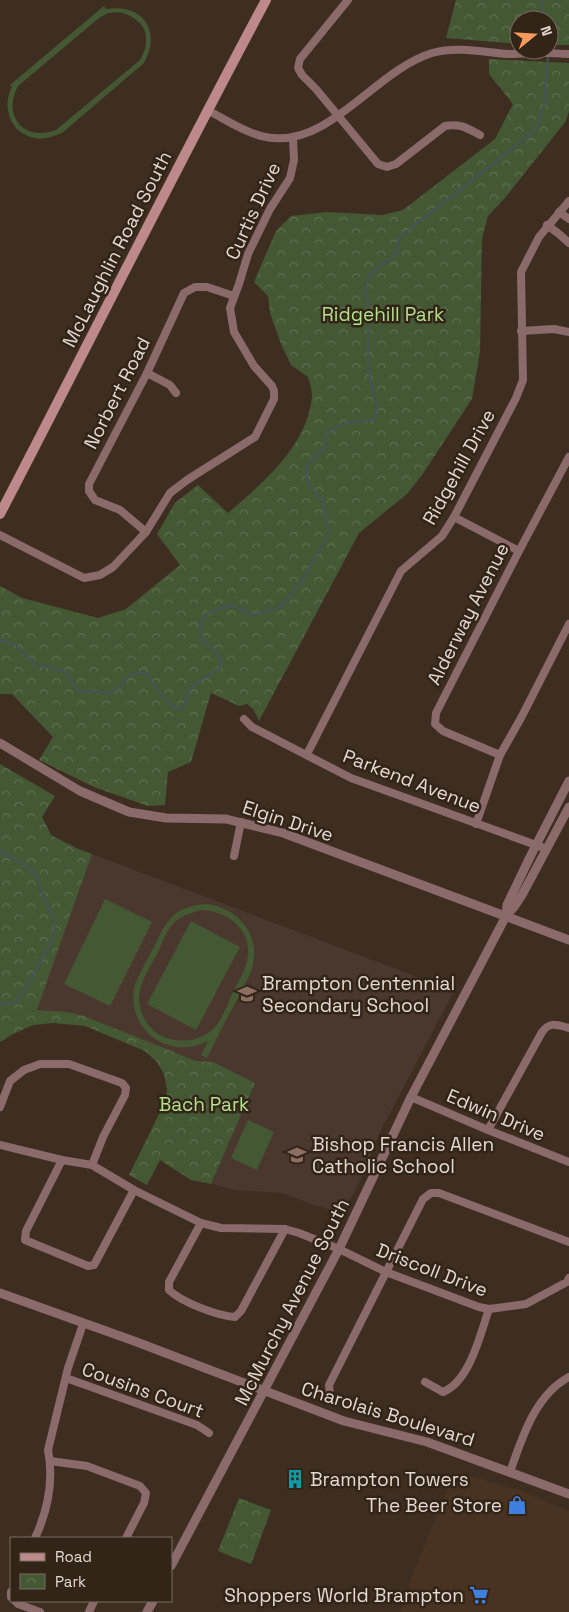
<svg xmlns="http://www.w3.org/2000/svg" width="569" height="1612" font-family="'Space Grotesk',sans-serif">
  <defs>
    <pattern id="park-crowns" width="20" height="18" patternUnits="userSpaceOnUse" patternTransform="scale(1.25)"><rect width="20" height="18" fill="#435833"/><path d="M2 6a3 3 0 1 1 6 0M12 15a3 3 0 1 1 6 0" fill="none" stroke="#5e6f50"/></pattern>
  </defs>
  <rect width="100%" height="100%" fill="#3e2e22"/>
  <polygon fill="#483322" points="455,1471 521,1491 569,1511 569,1612 400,1612 414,1571"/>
  <polygon fill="#4a382f" points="92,854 454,991 380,1132 361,1179 343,1213 311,1204 282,1193 235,1190 211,1184 255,1083 213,1062 196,1061 37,1010"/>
  <g fill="#435833" fill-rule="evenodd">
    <path d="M104 6 106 9C143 3 162 31 144 63L62 133C53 136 45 140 35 138 11 134 1 107 12 87L10 85ZM118 12C144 17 154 37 140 60L56 130C24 142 2 116 18 86L99 18 108 13Z"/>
    <polygon points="105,899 152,922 110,1006 64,984"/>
    <path d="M207 904C237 908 260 933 253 964 251 975 244 985 239 996 228 1016 217 1037 207 1058L201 1055 208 1041C168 1062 124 1028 135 984 141 971 148 958 155 945 168 918 175 906 207 904ZM201 910C229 911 254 931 247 961 245 972 238 982 233 992 228 1003 223 1017 216 1026 203 1041 182 1044 164 1037 146 1029 136 1009 140 990 143 977 152 964 158 952 163 941 167 928 177 920 184 915 192 912 201 910Z"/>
    <polygon points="191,921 240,947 196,1030 147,1004"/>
    <polygon points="248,1120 274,1132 257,1170 231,1158"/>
  </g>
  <g fill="url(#park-crowns)">
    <polygon points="456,0 569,0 569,45 549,45 549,20 519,20 519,44 446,38"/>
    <path d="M489 59 569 63V111L566 121 504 199 488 216 482 239 480 352 472 399 422 475 407 494 359 533 259 721 254 710 247 704 239 706 211 693 191 762 168 772 165 805 148 806 94 787 39 760 53 737 12 694H0V586L22 598 98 618 126 609 180 565 157 534 175 503 198 485 228 513C263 483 308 445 312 396 312 390 310 383 308 377L291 365 281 344 270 313 268 296 254 282 276 231 291 216 327 212 382 215 403 210 495 139 513 104 489 74Z"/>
    <polygon points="0,764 55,796 42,817 51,835 76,848 92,854 37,1010 67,1012 84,1016 196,1061 213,1062 255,1083 211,1184 191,1180 160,1160 147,1185 129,1175 165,1102 167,1090 164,1074 157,1062 145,1051 85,1026 53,1023 33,1025 11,1035 0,1042"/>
    <polygon points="239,1498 271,1510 251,1564 218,1551"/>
  </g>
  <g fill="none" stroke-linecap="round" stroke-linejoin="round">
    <g stroke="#475259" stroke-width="2">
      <polyline points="542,0 544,20"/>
      <path d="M0 640 16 645 35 665 64 671 80 693 91 691 110 693 120 688 128 676 141 672 146 674 170 705 179 709 184 707 188 692 195 684 222 666 217 652 203 642 200 624 208 612 231 605 253 615 279 608 301 583 328 535 327 520 322 500 309 487 306 474 307 465 325 447 326 434C333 429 340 423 349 422 359 421 363 423 375 419L377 409 368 368V302L365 287 371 274 397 252 398 238 522 141 536 128 544 106 548 55"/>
      <polyline points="0,851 26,865 37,876 43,896 55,921 54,937 24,992 14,1003 0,1004"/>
    </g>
    <g stroke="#8b6a6a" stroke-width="8">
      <path d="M348 0 300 59 298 68 302 75 316 89 378 164 387 167 396 164 445 126C459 123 467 128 480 135"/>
      <path d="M207 110C227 120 251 137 274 138 332 143 377 70 432 53 457 46 483 52 508 54 517 54 526 53 535 53 546 52 558 54 569 54"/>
      <polyline points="559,212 569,219"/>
      <polyline points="547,225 559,234 569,243"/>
      <polyline points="521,331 554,329 569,332"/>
      <polyline points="147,373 170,385 176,393"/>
      <polyline points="454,517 519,551"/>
      <polyline points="146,532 120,510 95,500 89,491 89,484 147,373 184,293 195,287 207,287 234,296"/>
      <polyline points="0,535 84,578 100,575 113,567 146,532 170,493 187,480 255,437 274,399 274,391 272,386 254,366 234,332 230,308 239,284 248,254 270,209 290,178 294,160 293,138"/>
      <polyline points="244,719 252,727 351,778 547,849"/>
      <polyline points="307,754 401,571 442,536 454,517 516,398 523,380 521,272 539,237 569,201"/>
      <polyline points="500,755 443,731 435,724 436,713 519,551 569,457"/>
      <polyline points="476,824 500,755 521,718 569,624"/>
      <polyline points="234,856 241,822"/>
      <polyline points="411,1097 488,1130 569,1162"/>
      <polyline points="0,1107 10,1081 24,1070 40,1064 69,1064 122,1083 126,1088 125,1095 103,1137 92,1165"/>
      <path d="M488 1130 542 1032C550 1021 557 1025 569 1028"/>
      <polyline points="0,1145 62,1160 92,1165 134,1190 201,1223 221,1228 285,1229 299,1233 339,1249 386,1272 479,1307 489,1309 526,1304 567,1282 569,1278"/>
      <polyline points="62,1160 26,1231 25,1240 88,1266 94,1265 134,1190"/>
      <path d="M201 1223 169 1282V1290C181 1302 218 1316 235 1317L241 1311 285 1229"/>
      <polyline points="66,1378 197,1425 209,1433"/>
      <path d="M425 1382 443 1392C470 1381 480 1335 489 1309"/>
      <polyline points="330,1394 329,1385 423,1199 431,1193 439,1193 569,1242"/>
      <polyline points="50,1461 87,1466 140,1486 146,1493 144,1503 126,1538"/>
      <path d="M510 1472C522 1438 535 1395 569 1377"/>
      <path d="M35 1538C48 1510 54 1481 48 1450L68 1368 83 1324"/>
      <polyline points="11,1592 11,1597"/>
      <polyline points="15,1601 18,1604 40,1612"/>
      <polyline points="89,1612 94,1601"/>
    </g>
    <g stroke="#8b6a6a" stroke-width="9">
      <polyline points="0,743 80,791 129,812 166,818 226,819 283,833 569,940"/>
      <polyline points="506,916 514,907 522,895 569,807"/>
      <polyline points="0,1293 134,1341 344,1421 427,1442 569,1494"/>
      <polyline points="171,1566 339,1249 411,1097 506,916 507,905 531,855 569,781"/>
      <polyline points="147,1612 153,1601"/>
    </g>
    <path stroke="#bd898a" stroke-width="10" d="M0 514C89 343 175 170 266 0"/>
  </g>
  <defs>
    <g id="school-bare" transform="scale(1.5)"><path d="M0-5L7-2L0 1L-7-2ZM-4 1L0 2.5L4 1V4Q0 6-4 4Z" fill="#8d6e63" stroke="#332418" stroke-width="2.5" paint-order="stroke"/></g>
    <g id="building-bare" transform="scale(1.5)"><path d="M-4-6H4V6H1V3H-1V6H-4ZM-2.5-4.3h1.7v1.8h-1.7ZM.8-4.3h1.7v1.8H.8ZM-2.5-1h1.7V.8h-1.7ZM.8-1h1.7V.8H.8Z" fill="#0f9aa8" stroke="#332418" stroke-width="2.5" paint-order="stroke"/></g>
    <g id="shop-bare" transform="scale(1.5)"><path d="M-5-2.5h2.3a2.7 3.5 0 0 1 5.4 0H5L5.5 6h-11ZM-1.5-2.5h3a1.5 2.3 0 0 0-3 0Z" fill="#3f7fe0" stroke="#332418" stroke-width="2.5" paint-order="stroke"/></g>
    <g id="supermarket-bare" transform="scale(1.5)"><path d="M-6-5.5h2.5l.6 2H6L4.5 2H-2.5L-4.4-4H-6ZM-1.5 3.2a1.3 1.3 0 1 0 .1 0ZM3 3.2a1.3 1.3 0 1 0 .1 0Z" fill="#3f7fe0" stroke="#332418" stroke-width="2.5" paint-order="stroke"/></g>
  </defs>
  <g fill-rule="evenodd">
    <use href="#school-bare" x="247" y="994"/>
    <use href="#school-bare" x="297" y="1155"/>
    <use href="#building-bare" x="295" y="1479"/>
    <use href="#shop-bare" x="517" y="1505"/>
    <use href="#supermarket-bare" x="479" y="1595"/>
  </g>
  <g text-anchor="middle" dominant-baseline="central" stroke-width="5" stroke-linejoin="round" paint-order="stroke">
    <g font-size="19" fill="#e3d9d1" stroke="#332418">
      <text transform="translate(253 211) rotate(-65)">Curtis Drive</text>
      <text transform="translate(117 249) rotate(-63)">McLaughlin Road South</text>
      <text transform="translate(117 393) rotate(-63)">Norbert Road</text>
      <text transform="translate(459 467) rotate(-61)">Ridgehill Drive</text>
      <text transform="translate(468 614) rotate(-63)">Alderway Avenue</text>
      <text transform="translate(412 781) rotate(21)">Parkend Avenue</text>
      <text transform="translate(288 821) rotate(18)">Elgin Drive</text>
      <text transform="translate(496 1115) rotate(23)">Edwin Drive</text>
      <text transform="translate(432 1270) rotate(21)">Driscoll Drive</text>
      <text transform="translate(292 1302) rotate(-63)">McMurchy Avenue South</text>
      <text transform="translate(143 1390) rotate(20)">Cousins Court</text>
      <text transform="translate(388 1414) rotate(17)">Charolais Boulevard</text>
    </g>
    <g font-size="19" fill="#b1e28c" stroke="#332418">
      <text x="383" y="314">Ridgehill Park</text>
      <text x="204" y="1104">Bach Park</text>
    </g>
    <g font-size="19" fill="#e3d9d1" stroke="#332418" text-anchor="start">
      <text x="262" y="983">Brampton Centennial<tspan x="262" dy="22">Secondary School</tspan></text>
      <text x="312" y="1144">Bishop Francis Allen<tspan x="312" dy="22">Catholic School</tspan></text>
      <text x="310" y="1479">Brampton Towers</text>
      <text x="502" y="1505" text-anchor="end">The Beer Store</text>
      <text x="464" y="1595" text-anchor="end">Shoppers World Brampton</text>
    </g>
  </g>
  <rect x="10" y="1537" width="162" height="65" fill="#332418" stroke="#796c62"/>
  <rect x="20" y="1553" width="25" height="8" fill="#bd898a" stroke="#796c62"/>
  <text x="55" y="1562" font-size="15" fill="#e3d9d1">Road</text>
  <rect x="20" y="1574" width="25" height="15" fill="url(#park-crowns)" stroke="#796c62"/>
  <text x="55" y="1587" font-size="15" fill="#e3d9d1">Park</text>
  <g transform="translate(534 35) rotate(72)"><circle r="24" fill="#332418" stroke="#796c62"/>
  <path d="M0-4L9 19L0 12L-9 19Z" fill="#ff9b5a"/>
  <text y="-8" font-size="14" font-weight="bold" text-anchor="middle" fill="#e3d9d1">N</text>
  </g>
</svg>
